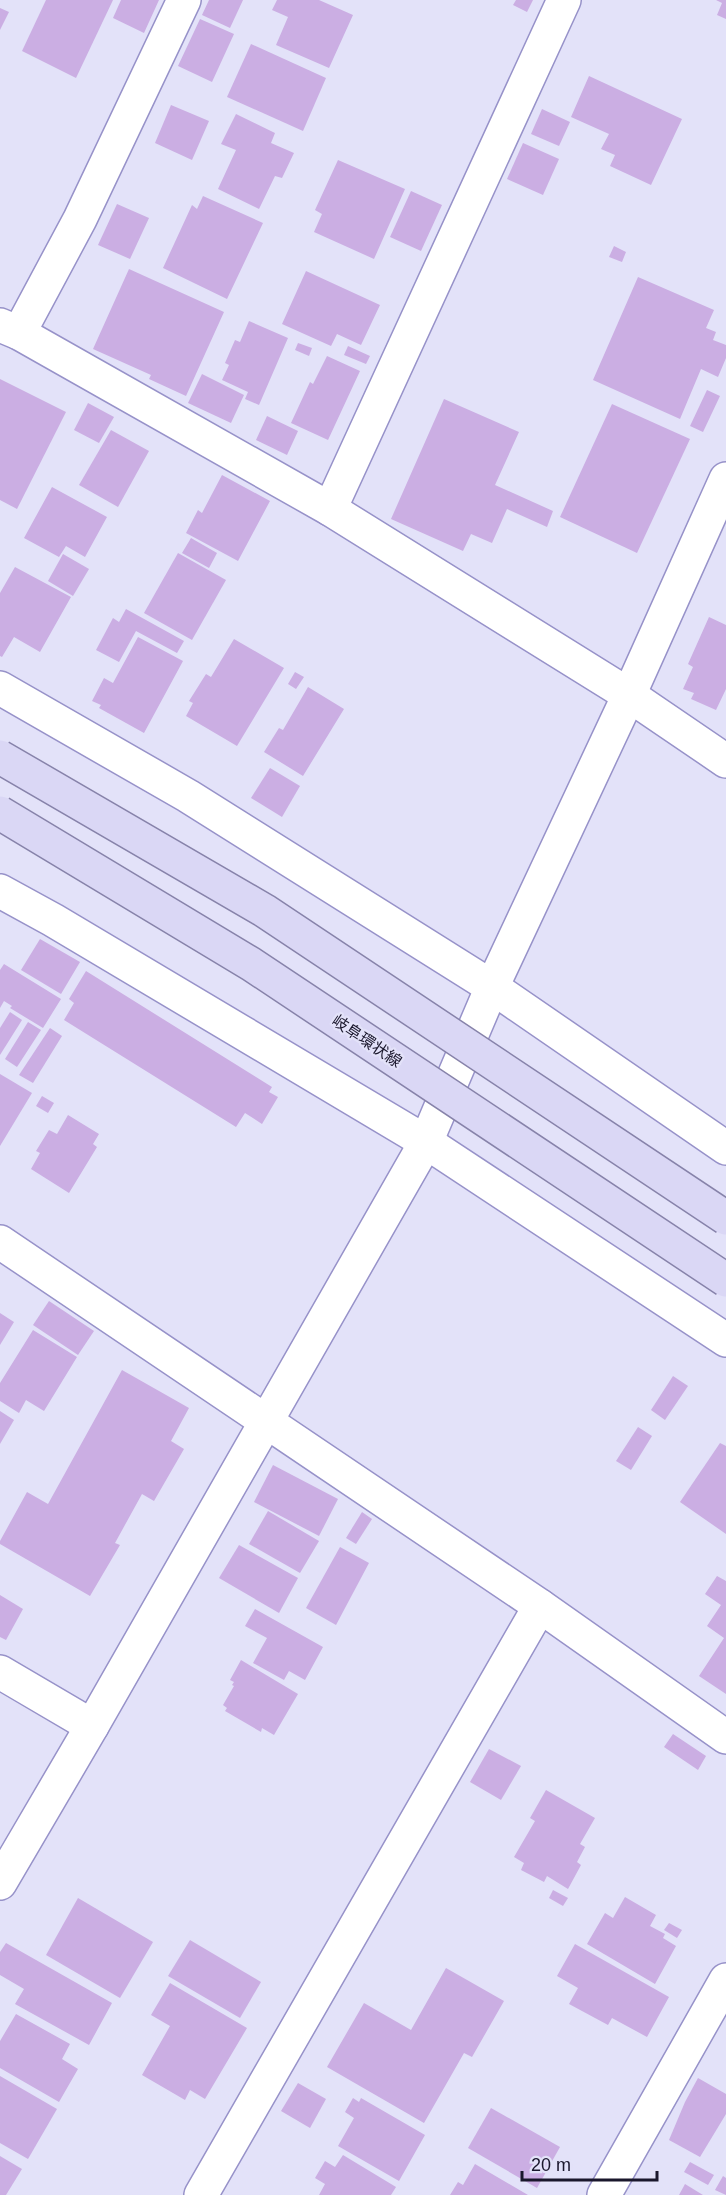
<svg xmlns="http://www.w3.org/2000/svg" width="726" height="2195" font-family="Arial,'Noto Sans JP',sans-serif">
  <rect width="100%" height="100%" fill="#e3e2f9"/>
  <g fill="#cbaee3">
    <polygon points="46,0 113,0 76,78 22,51"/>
    <polygon points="121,0 159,0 144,33 113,18"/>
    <polygon points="209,0 243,0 230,28 202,15"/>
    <polygon points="277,0 319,0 353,15 329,68 276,45 288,17 272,10"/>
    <polygon points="516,0 533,0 527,12 513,5"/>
    <polygon points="716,0 726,0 726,19 717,15 722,3"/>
    <polygon points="0,8 9,12 0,30"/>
    <polygon points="200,19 234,34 212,82 178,66"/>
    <polygon points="251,44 326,78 303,131 227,97"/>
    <polygon points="589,76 682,119 651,185 610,166 615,155 601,149 609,134 571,117"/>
    <polygon points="171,105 209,121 192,160 155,143"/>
    <polygon points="542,109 570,122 559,146 531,134"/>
    <polygon points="236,114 275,133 271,143 294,153 282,178 275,176 259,209 218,189 236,150 221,144"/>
    <polygon points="523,143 559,159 543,195 507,179"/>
    <polygon points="338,160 405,189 374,259 314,232 322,214 315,210"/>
    <polygon points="411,191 442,205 421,251 390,237"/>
    <polygon points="203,196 263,223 227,299 163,268 192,205 197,209"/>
    <polygon points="117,204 149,218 130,259 98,245"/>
    <polygon points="614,246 626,252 622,262 609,257"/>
    <polygon points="129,269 224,312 186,396 149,379 151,375 93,349"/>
    <polygon points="306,271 380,305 361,345 337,334 331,346 282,324"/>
    <polygon points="638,277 714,310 706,328 716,332 713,340 726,345 726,358 718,377 701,369 680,419 593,380"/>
    <polygon points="249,321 288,338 259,405 245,399 248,392 222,380 229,365 225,363 235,340 240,342"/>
    <polygon points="298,343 312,348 309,356 295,350"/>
    <polygon points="348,346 370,356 366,364 344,355"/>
    <polygon points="327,356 360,371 328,440 291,423 310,382 313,384"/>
    <polygon points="202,374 244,395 231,423 188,403"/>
    <polygon points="0,379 66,412 17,509 0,500"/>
    <polygon points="707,390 720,396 703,432 690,426"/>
    <polygon points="444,399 519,432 495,485 553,511 547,527 507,509 492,543 471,534 463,551 391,519"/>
    <polygon points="88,403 114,417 99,443 74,430"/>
    <polygon points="612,404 690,439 637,553 560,517"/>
    <polygon points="267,416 298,431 287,455 256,440"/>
    <polygon points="111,430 149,451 118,507 79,485"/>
    <polygon points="222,475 270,501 238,561 186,533 198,510 202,513"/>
    <polygon points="52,487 107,517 85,557 66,546 59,557 24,538"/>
    <polygon points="191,538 217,553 209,568 182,553"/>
    <polygon points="178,553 226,580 192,640 144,613"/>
    <polygon points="63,554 89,569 73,596 48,581"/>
    <polygon points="15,567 71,597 40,652 14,637 2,657 0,656 0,593"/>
    <polygon points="126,609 184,641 177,653 136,631 119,662 96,650 113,618 119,622"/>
    <polygon points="709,617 726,625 726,689 716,710 691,699 694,693 683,689 693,667 688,664"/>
    <polygon points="138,637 183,661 144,733 99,708 101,705 92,701 104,678 113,683"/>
    <polygon points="234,639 284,668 237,746 186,716 193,703 189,701 206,674 211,677"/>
    <polygon points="295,672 304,677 296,689 288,684"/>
    <polygon points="308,687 344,709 303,776 264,752 279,728 283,730"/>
    <polygon points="270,768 300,786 282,817 251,798"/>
    <polygon points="40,939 80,962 61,994 21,970"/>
    <polygon points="4,964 61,999 43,1028 10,1008 12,1006 4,1001 0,1008 0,970"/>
    <polygon points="86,971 272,1087 269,1092 278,1097 262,1124 245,1113 236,1127 64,1020 74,1003 69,999"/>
    <polygon points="10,1012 22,1020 0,1055 0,1028"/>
    <polygon points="28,1022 41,1030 17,1067 5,1059"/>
    <polygon points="50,1028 62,1036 33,1083 19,1075"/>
    <polygon points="0,1074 32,1093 0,1146"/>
    <polygon points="42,1096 54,1103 48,1113 36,1106"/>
    <polygon points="68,1115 99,1134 93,1144 97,1147 69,1193 31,1169 40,1153 36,1151 49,1130 57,1134"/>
    <polygon points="49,1301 94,1331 78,1355 33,1325"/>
    <polygon points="0,1313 14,1322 0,1345"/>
    <polygon points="33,1330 77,1357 44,1411 26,1400 19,1413 0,1401 0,1383"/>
    <polygon points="122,1370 189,1408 171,1441 184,1449 154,1501 142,1494 115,1543 120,1545 90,1596 0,1544 0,1541 27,1492 48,1504"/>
    <polygon points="673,1376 688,1386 665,1420 651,1410"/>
    <polygon points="0,1411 14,1420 0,1444"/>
    <polygon points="638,1427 652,1436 631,1470 616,1461"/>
    <polygon points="720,1443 726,1446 726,1534 680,1502"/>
    <polygon points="273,1465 338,1499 319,1536 254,1502"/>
    <polygon points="268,1511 319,1541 300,1573 249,1544"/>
    <polygon points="362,1512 372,1519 356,1544 346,1538"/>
    <polygon points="239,1545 298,1578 279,1613 219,1578"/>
    <polygon points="340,1547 369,1563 336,1625 306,1608"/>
    <polygon points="717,1576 726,1581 726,1694 699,1676 724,1638 707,1626 721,1605 705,1594"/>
    <polygon points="0,1595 23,1609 6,1640 0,1637"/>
    <polygon points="255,1609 323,1647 305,1680 289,1671 284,1680 253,1663 267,1638 245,1626"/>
    <polygon points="241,1660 298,1694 274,1735 262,1728 261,1732 225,1711 227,1708 223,1705 234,1686 232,1685 234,1682 230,1680"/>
    <polygon points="673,1734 706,1756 698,1770 664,1747"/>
    <polygon points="489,1749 521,1766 501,1800 470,1782"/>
    <polygon points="546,1790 595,1818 580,1844 585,1847 577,1862 581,1865 568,1889 547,1876 544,1882 521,1870 524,1863 514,1857 535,1821 530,1818"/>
    <polygon points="553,1890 568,1898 563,1906 549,1898"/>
    <polygon points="625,1897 656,1915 650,1926 665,1934 663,1938 676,1946 655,1984 587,1944 605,1913 613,1918"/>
    <polygon points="78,1898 153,1942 120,1998 46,1955"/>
    <polygon points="669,1923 682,1930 677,1938 664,1930"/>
    <polygon points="190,1940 261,1982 240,2018 168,1976"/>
    <polygon points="6,1943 112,2003 89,2045 15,2004 24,1989 0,1975 0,1952"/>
    <polygon points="575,1944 669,1997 647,2037 612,2018 608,2025 569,2004 578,1988 557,1976"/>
    <polygon points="446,1968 504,2001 472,2057 464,2053 424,2123 327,2067 364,2003 411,2030"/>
    <polygon points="170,1983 247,2028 205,2099 190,2090 185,2100 142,2075 170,2026 151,2015"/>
    <polygon points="16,2014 70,2044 62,2059 78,2069 59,2102 0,2068 0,2041"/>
    <polygon points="0,2076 57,2109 28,2159 0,2143"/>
    <polygon points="698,2078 726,2094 726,2114 700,2157 669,2140 685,2102"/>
    <polygon points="298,2083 326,2099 310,2128 281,2111"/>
    <polygon points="353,2098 359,2102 361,2098 425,2135 399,2181 338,2146 354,2118 345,2112"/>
    <polygon points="491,2108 560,2147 537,2188 468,2148"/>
    <polygon points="343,2155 396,2187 391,2195 319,2195 325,2184 315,2178 325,2161 335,2167"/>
    <polygon points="0,2156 22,2169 6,2195 0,2195"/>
    <polygon points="690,2162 714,2175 708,2185 684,2172"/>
    <polygon points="475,2164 528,2195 450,2195 458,2182 463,2185"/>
    <polygon points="723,2176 726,2178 726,2195 715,2190"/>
    <polygon points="685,2184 703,2195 679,2195"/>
  </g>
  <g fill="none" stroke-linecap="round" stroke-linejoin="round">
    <g stroke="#9792c9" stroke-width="36">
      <g id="minor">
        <polyline points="0,325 19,333 330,509 564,0"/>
        <polyline points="19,333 80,219 184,0"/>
        <polyline points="330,509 629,695 726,761"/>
        <polyline points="0,688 188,796 492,987 726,1148"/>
        <polyline points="0,891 53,920 426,1142 726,1340"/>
        <polyline points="0,1242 540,1606 726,1737"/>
        <polyline points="0,1672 92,1726"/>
        <polyline points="0,1883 92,1726 426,1142 492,987 629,695 726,479"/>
        <polyline points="201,2195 540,1606"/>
        <polyline points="604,2195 726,1980"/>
      </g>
    </g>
    <use href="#minor" stroke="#fff" stroke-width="33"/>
    <g stroke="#8783aa" stroke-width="36" stroke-linecap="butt">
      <g id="major-bridge">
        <polyline points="0,757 265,911 726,1218"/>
        <polyline points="0,813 251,964 726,1280"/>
      </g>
    </g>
    <use href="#major-bridge" stroke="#dad7f5" stroke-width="33"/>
  </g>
  <g text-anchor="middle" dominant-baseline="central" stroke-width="4.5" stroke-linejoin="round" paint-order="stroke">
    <g font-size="16" fill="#1a172c" stroke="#e3e2f9">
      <text transform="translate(367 1041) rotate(34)">岐阜環状線</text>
    </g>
  </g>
  <path d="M522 2171v9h135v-9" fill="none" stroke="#1a172c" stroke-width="3"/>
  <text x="531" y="2171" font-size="18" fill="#1a172c" stroke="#e3e2f9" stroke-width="4.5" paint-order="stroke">20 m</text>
</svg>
